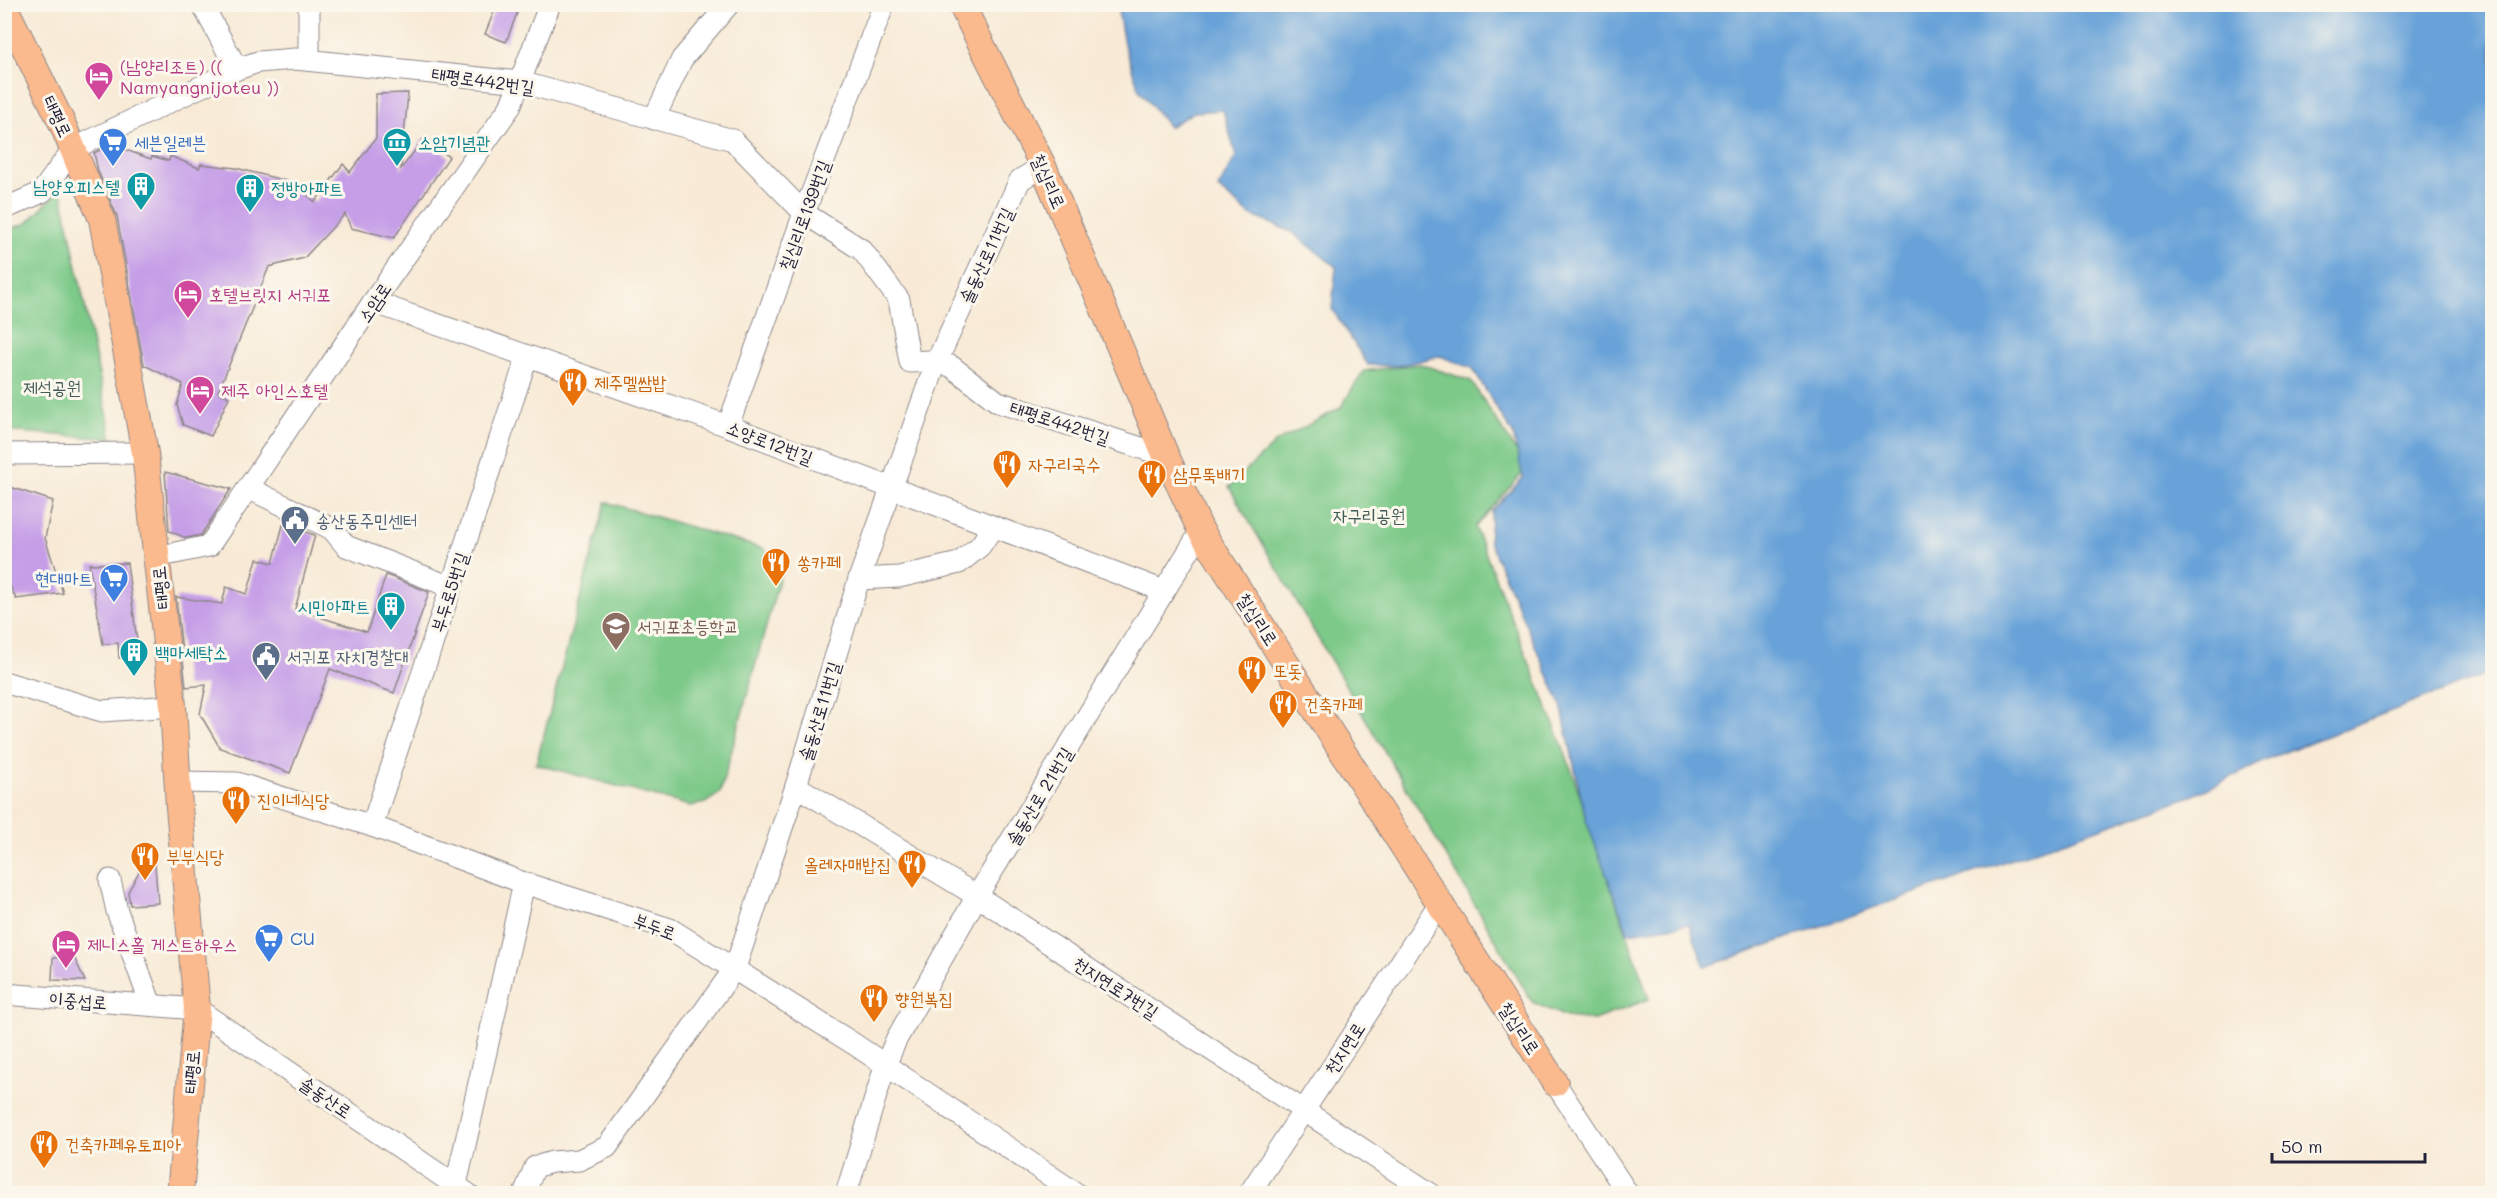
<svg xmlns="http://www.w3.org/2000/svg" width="2497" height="1198" font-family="Mali,'Poor Story',sans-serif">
  <rect width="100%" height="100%" fill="#fbf7ec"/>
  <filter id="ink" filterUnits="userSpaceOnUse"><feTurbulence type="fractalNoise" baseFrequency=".0167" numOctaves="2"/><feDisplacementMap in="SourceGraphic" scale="12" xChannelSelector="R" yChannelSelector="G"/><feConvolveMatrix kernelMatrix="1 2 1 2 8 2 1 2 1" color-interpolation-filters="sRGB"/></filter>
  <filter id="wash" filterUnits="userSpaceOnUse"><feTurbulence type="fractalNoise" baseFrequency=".008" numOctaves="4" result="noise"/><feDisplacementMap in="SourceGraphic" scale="24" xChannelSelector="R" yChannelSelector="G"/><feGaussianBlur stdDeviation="1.35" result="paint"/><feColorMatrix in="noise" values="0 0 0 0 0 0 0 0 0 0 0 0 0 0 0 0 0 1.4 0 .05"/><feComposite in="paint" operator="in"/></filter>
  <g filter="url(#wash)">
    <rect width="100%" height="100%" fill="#f8ead6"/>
    <g fill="#7bc988" stroke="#4e7662" stroke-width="1.5">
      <polygon points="61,189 112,439 5,431 5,231 27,223"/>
      <polygon points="1420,364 1471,381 1527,468 1475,527 1567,757 1649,999 1594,1020 1566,1017 1532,1002 1229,487 1276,442 1340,408 1364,371"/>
      <polygon points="606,502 764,549 776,563 780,576 720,793 705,803 690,806 536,764"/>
    </g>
    <polygon fill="#67a2d8" stroke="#44628a" stroke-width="1.5" points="1117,5 2492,5 2492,672 2282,753 2194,795 1705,967 1689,924 1628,933 1586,820 1561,705 1489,541 1492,511 1523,478 1513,434 1472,368 1440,356 1398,366 1368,365 1332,309 1336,267 1292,232 1250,215 1218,188 1236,156 1223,110 1194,112 1169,127 1139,90 1124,44"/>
    <g id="blocks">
      <g fill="#c59ee7">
        <polygon points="497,4 510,4 519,8 506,42 485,34"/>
        <polygon points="408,93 401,169 425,137 449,157 394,238 351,228 345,214 304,258 269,267 218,392 229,397 211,436 183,425 177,405 183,384 144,365 117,216 98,171 94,153 120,140 123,149 151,159 152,156 169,161 170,156 199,168 201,164 236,168 294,183 315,202 343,164 350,172 376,138 376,94"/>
        <polygon points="165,472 231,489 201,535 186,538 169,531"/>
        <polygon points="4,485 53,501 45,538 63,593 16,599 4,572"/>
        <polygon points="283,525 315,535 295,609 367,632 386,575 429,592 394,693 330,669 290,773 220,748 200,714 206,685 186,687 176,597 222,604 226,587 247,594 257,559 273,563"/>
        <polygon points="127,563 139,657 119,658 118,643 103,644 89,564"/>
        <polygon points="154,853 158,903 130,905 128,892 140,870"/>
        <polygon points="74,957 85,981 52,980 53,958"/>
      </g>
    </g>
  </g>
  <g filter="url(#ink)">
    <use href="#blocks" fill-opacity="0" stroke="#8d8688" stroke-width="1.5"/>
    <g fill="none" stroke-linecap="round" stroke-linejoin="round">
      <g stroke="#8d8688" stroke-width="23">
        <g id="minor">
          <polyline points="202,4 237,69"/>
          <polyline points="309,4 309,60"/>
          <polyline points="654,119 682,59 729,4"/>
          <polyline points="4,209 42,192 73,149 237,69 258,62 295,59 520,82 733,140 804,213 862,250 899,300 910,362 929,361 951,366 998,402 1166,456"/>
          <polyline points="373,302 728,426 1164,591"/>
          <polyline points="728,426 804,213 884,4"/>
          <polyline points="4,454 145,453"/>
          <polyline points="248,488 332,529 346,546 451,587"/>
          <polyline points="156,557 209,546 373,302 510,107 550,4"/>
          <polyline points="859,579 899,577 959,563 980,546 993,527"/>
          <polyline points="4,682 102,711 173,706"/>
          <polyline points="178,782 237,783 372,826 524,883 670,929 854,1044 1077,1194"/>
          <polyline points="796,786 977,896 1431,1194"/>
          <polyline points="372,826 527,357"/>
          <polyline points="110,880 117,911 151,1005"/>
          <polyline points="4,994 197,1009 468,1194"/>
          <polyline points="1555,1083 1628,1194"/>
          <polyline points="456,1194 456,1185 524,883"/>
          <polyline points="524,1194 535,1167 552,1162 579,1160 607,1147 735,968 796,786 859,579 936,363 1020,180 1043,166"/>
          <polyline points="846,1194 885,1066 896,1040 977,896 1201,531"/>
          <polyline points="1249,1194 1439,904"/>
        </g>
      </g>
      <g stroke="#8d8688" stroke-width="28">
        <g id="major">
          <polyline points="961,4 1043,166 1166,456 1201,531 1555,1083"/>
          <polyline points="4,6 62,123 102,219 145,453 173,706 179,807 197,1009 180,1194"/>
        </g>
      </g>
      <use href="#minor" stroke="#fff" stroke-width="21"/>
      <use href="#major" stroke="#fbba8d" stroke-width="26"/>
    </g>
  </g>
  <defs>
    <g id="hotel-pin" transform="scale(1.5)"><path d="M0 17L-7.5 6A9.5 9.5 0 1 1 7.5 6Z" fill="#d1479c" stroke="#fbf7ec"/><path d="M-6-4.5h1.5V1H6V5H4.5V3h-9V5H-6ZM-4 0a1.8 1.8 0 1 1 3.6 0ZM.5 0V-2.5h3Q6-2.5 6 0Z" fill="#fff"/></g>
    <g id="supermarket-pin" transform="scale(1.5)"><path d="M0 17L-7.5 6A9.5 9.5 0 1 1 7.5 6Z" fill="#3f7fe0" stroke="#fbf7ec"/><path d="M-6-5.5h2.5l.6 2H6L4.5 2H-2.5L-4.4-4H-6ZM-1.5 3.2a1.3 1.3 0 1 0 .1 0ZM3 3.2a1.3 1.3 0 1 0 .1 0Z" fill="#fff"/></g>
    <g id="museum-pin" transform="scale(1.5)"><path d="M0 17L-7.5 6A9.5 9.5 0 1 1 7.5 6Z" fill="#0f9aa8" stroke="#fbf7ec"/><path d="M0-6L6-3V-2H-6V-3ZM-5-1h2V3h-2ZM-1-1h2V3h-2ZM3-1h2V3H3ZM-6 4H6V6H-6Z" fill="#fff"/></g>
    <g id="building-pin" transform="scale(1.5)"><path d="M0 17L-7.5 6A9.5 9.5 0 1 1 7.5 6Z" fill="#0f9aa8" stroke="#fbf7ec"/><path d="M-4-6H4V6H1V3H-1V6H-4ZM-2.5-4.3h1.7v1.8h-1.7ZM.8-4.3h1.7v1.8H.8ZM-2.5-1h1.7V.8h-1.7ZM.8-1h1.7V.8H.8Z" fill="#fff"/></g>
    <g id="restaurant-pin" transform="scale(1.5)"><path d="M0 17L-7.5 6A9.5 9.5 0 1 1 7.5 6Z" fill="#e8710a" stroke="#fbf7ec"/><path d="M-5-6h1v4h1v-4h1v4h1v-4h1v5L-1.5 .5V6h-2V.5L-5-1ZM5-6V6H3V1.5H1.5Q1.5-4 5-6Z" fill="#fff"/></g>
    <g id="civic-pin" transform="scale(1.5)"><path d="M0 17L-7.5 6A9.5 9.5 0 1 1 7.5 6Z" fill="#5c6f8a" stroke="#fbf7ec"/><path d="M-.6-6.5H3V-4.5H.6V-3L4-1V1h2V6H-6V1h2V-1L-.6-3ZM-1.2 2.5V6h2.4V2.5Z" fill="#fff"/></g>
    <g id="school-pin" transform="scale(1.5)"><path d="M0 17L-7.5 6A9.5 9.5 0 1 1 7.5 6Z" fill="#8d6e63" stroke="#fbf7ec"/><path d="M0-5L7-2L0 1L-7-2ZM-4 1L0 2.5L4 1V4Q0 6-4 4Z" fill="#fff"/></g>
  </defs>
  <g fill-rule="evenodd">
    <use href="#hotel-pin" x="99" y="76"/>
    <use href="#supermarket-pin" x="113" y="142"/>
    <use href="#museum-pin" x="397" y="142"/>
    <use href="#building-pin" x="141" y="186"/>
    <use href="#building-pin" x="250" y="188"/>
    <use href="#hotel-pin" x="188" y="294"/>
    <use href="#restaurant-pin" x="573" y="382"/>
    <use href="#hotel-pin" x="200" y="390"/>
    <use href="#restaurant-pin" x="1007" y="464"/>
    <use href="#restaurant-pin" x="1152" y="474"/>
    <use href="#civic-pin" x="295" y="520"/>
    <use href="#restaurant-pin" x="776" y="562"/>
    <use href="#supermarket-pin" x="114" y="578"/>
    <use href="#building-pin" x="391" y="606"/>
    <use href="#school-pin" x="616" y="626"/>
    <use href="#building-pin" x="134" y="652"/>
    <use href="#civic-pin" x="266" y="656"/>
    <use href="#restaurant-pin" x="1252" y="670"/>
    <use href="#restaurant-pin" x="1283" y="704"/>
    <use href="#restaurant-pin" x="236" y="800"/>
    <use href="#restaurant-pin" x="145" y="856"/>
    <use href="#restaurant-pin" x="912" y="864"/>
    <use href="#supermarket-pin" x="269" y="938"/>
    <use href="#hotel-pin" x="66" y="944"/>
    <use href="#restaurant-pin" x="874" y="998"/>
    <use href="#restaurant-pin" x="44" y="1144"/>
  </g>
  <g text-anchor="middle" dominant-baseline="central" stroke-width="6" stroke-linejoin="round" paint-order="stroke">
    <g font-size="18" fill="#b23c85" stroke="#fbf7ec" text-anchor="start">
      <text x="120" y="66">(남양리조트) ((<tspan x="120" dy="21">Namyangnijoteu ))</tspan></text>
      <text x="209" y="294">호텔브릿지 서귀포</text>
      <text x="221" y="390">제주 아인스호텔</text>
      <text x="87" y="944">제니스홀 게스트하우스</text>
    </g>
    <g font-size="18" fill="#22223b" stroke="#fbf7ec">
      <text transform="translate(483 80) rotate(8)">태평로442번길</text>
      <text transform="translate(58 116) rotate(65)">태평로</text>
      <text transform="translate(1049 181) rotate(66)">칠십리로</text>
      <text transform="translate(804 215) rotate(-70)">칠십리로139번길</text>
      <text transform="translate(986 255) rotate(-65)">솔동산로11번길</text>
      <text transform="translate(374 302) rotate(-56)">소암로</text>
      <text transform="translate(1060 422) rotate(18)">태평로442번길</text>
      <text transform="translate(770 442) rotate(21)">소양로12번길</text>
      <text transform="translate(160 588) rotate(-96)">태평로</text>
      <text transform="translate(449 592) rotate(-72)">부두로5번길</text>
      <text transform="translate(1258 619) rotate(57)">칠십리로</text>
      <text transform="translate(819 711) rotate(-73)">솔동산로11번길</text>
      <text transform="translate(1039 796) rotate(-59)">솔동산로 21번길</text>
      <text transform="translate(655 926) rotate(21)">부두로</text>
      <text transform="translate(1116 987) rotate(33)">천지연로7번길</text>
      <text transform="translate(78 1000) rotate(4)">이중섭로</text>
      <text transform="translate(1520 1028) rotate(57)">칠십리로</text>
      <text transform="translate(1344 1048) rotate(-57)">천지연로</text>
      <text transform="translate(191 1072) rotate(-85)">태평로</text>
      <text transform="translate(326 1097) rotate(34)">솔동산로</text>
    </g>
    <g font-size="18" fill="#366cbe" stroke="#fbf7ec" text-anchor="start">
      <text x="134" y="142">세븐일레븐</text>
      <text x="93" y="578" text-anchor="end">현대마트</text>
      <text x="290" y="938">CU</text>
    </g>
    <g font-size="18" fill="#0d838f" stroke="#fbf7ec" text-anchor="start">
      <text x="418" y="142">소암기념관</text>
      <text x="120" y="186" text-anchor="end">남양오피스텔</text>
      <text x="271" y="188">정방아파트</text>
      <text x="370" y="606" text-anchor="end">시민아파트</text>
      <text x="155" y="652">백마세탁소</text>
    </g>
    <g font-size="18" fill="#c56008" stroke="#fbf7ec" text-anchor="start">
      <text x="594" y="382">제주멜쌈밥</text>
      <text x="1028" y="464">자구리국수</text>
      <text x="1173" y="474">삼무뚝배기</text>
      <text x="797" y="562">쏭카페</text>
      <text x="1273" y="670">또돗</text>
      <text x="1304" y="704">건축카페</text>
      <text x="257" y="800">진이네식당</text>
      <text x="166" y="856">부부식당</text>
      <text x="891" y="864" text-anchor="end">올레자매밥집</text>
      <text x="895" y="998">향원복집</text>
      <text x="65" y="1144">건축카페유토피아</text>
    </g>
    <g font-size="18" fill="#415c56" stroke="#fbf7ec">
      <text x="52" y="387">제석공원</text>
      <text x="1369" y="515">자구리공원</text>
    </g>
    <g font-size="18" fill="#4e5e75" stroke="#fbf7ec" text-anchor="start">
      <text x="316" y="520">송산동주민센터</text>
      <text x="287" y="656">서귀포 자치경찰대</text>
    </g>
    <g font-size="18" fill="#785e54" stroke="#fbf7ec" text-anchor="start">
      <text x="637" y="626">서귀포초등학교</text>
    </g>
  </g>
  <rect width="2497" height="1198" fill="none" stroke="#fbf7ec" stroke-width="24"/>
  <path d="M2272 1153v9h153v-9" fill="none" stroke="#22223b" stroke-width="3"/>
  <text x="2281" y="1153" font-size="18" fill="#22223b" stroke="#fbf7ec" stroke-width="4.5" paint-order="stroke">50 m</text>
</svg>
